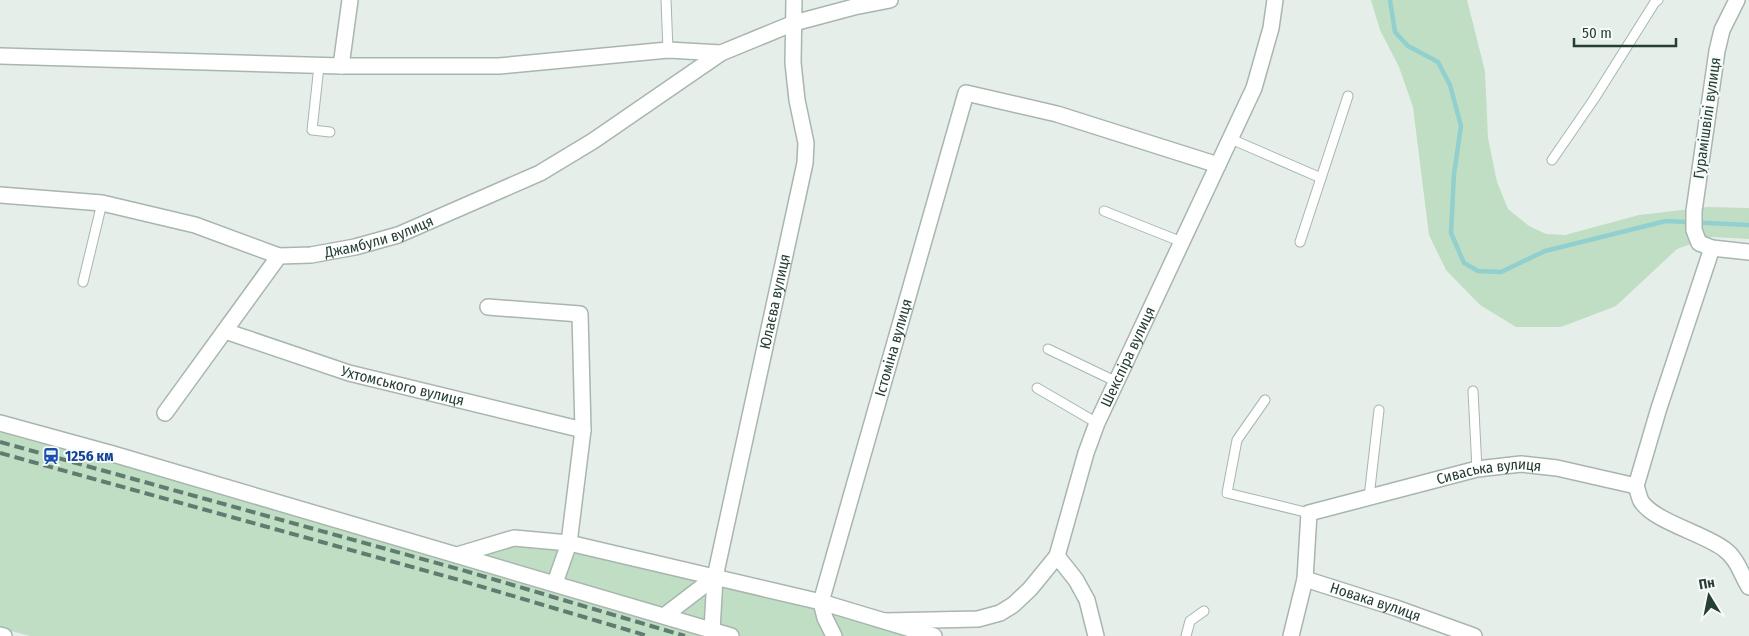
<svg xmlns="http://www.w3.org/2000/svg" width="1749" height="636" font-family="'Fira Sans Condensed',sans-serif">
  <rect width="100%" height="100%" fill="#e6eee9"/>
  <g fill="#c0dec3">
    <polygon points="1371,0 1467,0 1485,71 1488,138 1497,182 1508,209 1529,226 1546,234 1565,235 1639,215 1708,207 1749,208 1749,239 1711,237 1677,249 1616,306 1561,327 1516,327 1480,305 1446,270 1429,235 1413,107 1399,67 1380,30"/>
    <polygon points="0,428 456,560 514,544 563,547 819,608 910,636 30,636 0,628"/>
  </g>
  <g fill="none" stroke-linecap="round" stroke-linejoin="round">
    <polyline stroke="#91d0cf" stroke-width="4.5" points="1390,0 1395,32 1408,46 1438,62 1450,85 1461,126 1454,174 1451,233 1464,263 1478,271 1501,272 1545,251 1666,221 1749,225"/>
    <g stroke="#a8b6af" stroke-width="11">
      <g id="service">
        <polyline points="666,0 668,50"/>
        <polyline points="319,66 312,130 330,132"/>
        <polyline points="1231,139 1321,178"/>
        <polyline points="1552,160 1594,99 1655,2 1658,0"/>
        <polyline points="1104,211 1182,242"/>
        <polyline points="1300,242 1348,96"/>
        <polyline points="83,282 102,203"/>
        <polyline points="1048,349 1117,382"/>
        <polyline points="1037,388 1097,423"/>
        <polyline points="1473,391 1477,469"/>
        <polyline points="1265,400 1237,440 1227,493 1309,513"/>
        <polyline points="1369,497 1379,410"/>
        <polyline points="1186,636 1190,621 1204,611"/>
      </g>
    </g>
    <g stroke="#a8b6af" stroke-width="18">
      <g id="minor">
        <polyline points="1737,0 1722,30 1717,51 1694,211 1694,230 1699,243 1712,248 1749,252"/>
        <polyline points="0,56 341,66 499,66 668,50 721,53"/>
        <polyline points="341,66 350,0"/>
        <path id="s1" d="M0 195 102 203 195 225 279 256 311 255 355 247 398 235 540 173 593 141 721 53 794 23 854 7 890 0"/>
        <polyline points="488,307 580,314 583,430 569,543 555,583"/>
        <path id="s2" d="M225 331 349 373 583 430"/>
        <polyline points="165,413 279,256"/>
        <polyline points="0,423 113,454 731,636"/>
        <polyline points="1636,486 1659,408 1712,248"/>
        <path d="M1636 486C1638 491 1639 497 1641 501 1653 521 1705 534 1724 549 1737 558 1741 574 1749 587"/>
        <polyline points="457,555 514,538 569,543 821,602 934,636"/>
        <polyline points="1057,556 1076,580 1087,600 1096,636"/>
        <path id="s3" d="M1305 579 1396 608 1474 636"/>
        <polyline points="664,616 715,577"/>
        <path id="s4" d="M885 621 978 619 1000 613 1013 605 1030 589 1057 556 1086 453 1097 423 1254 88 1271 28 1275 0"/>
        <path id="s5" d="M712 630 715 577 805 163 806 143 797 100 793 63 794 0"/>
        <path id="s6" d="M834 636 825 618 821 602 966 93 1057 114 1218 165"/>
        <path id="s7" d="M1291 636 1305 579 1309 513 1477 469 1521 464 1557 468 1636 486"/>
      </g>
    </g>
    <g stroke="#a8b6af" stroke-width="18">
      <polyline id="tertiary" points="0,635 4,636"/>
    </g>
    <use href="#service" stroke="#fff" stroke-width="9"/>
    <use href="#minor" stroke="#fff" stroke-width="15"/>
    <use href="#tertiary" stroke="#fff" stroke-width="15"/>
    <g stroke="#607b6f" stroke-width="4" stroke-dasharray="10 5" stroke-linecap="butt">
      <polyline points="0,442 462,570 685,636"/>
      <polyline points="0,453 459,580 648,636"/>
    </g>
  </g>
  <defs>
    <g id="station-bare" transform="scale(1.35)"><path d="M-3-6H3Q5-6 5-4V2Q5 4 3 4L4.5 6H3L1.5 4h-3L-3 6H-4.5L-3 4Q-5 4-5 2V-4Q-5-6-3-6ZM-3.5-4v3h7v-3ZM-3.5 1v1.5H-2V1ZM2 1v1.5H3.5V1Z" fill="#1a4fb4" stroke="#f6faf8" stroke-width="2.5" paint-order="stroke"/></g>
  </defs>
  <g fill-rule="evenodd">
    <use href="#station-bare" x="51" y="456"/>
  </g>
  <g text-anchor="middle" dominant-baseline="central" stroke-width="4" stroke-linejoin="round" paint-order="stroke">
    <g font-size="15" fill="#253f34" stroke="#f6faf8">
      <text transform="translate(1707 118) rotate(-82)">Гурамішвілі вулиця</text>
      <text stroke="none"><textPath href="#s1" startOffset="390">Джамбули вулиця</textPath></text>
      <text stroke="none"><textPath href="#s5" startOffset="335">Юлаєва вулиця</textPath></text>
      <text stroke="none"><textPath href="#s6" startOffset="301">Істоміна вулиця</textPath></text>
      <text stroke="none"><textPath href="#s4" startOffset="409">Шекспіра вулиця</textPath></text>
      <text stroke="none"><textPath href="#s2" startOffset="186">Ухтомського вулиця</textPath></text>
      <text stroke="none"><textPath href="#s7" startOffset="310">Сиваська вулиця</textPath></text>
      <text stroke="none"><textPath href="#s3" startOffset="74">Новака вулиця</textPath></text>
    </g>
    <g font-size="15" font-weight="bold" fill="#164399" stroke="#f6faf8" text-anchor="start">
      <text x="65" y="456">1256 км</text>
    </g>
  </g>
  <g transform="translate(1709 596) rotate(350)" stroke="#f6faf8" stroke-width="4" paint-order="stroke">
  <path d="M0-4L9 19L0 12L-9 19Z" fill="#253f34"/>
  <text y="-8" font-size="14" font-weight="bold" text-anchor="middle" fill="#253f34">Пн</text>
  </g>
  <path d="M1574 38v8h102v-8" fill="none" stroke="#253f34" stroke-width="2.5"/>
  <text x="1582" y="38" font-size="15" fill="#253f34" stroke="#f6faf8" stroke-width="4" paint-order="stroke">50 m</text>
</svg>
